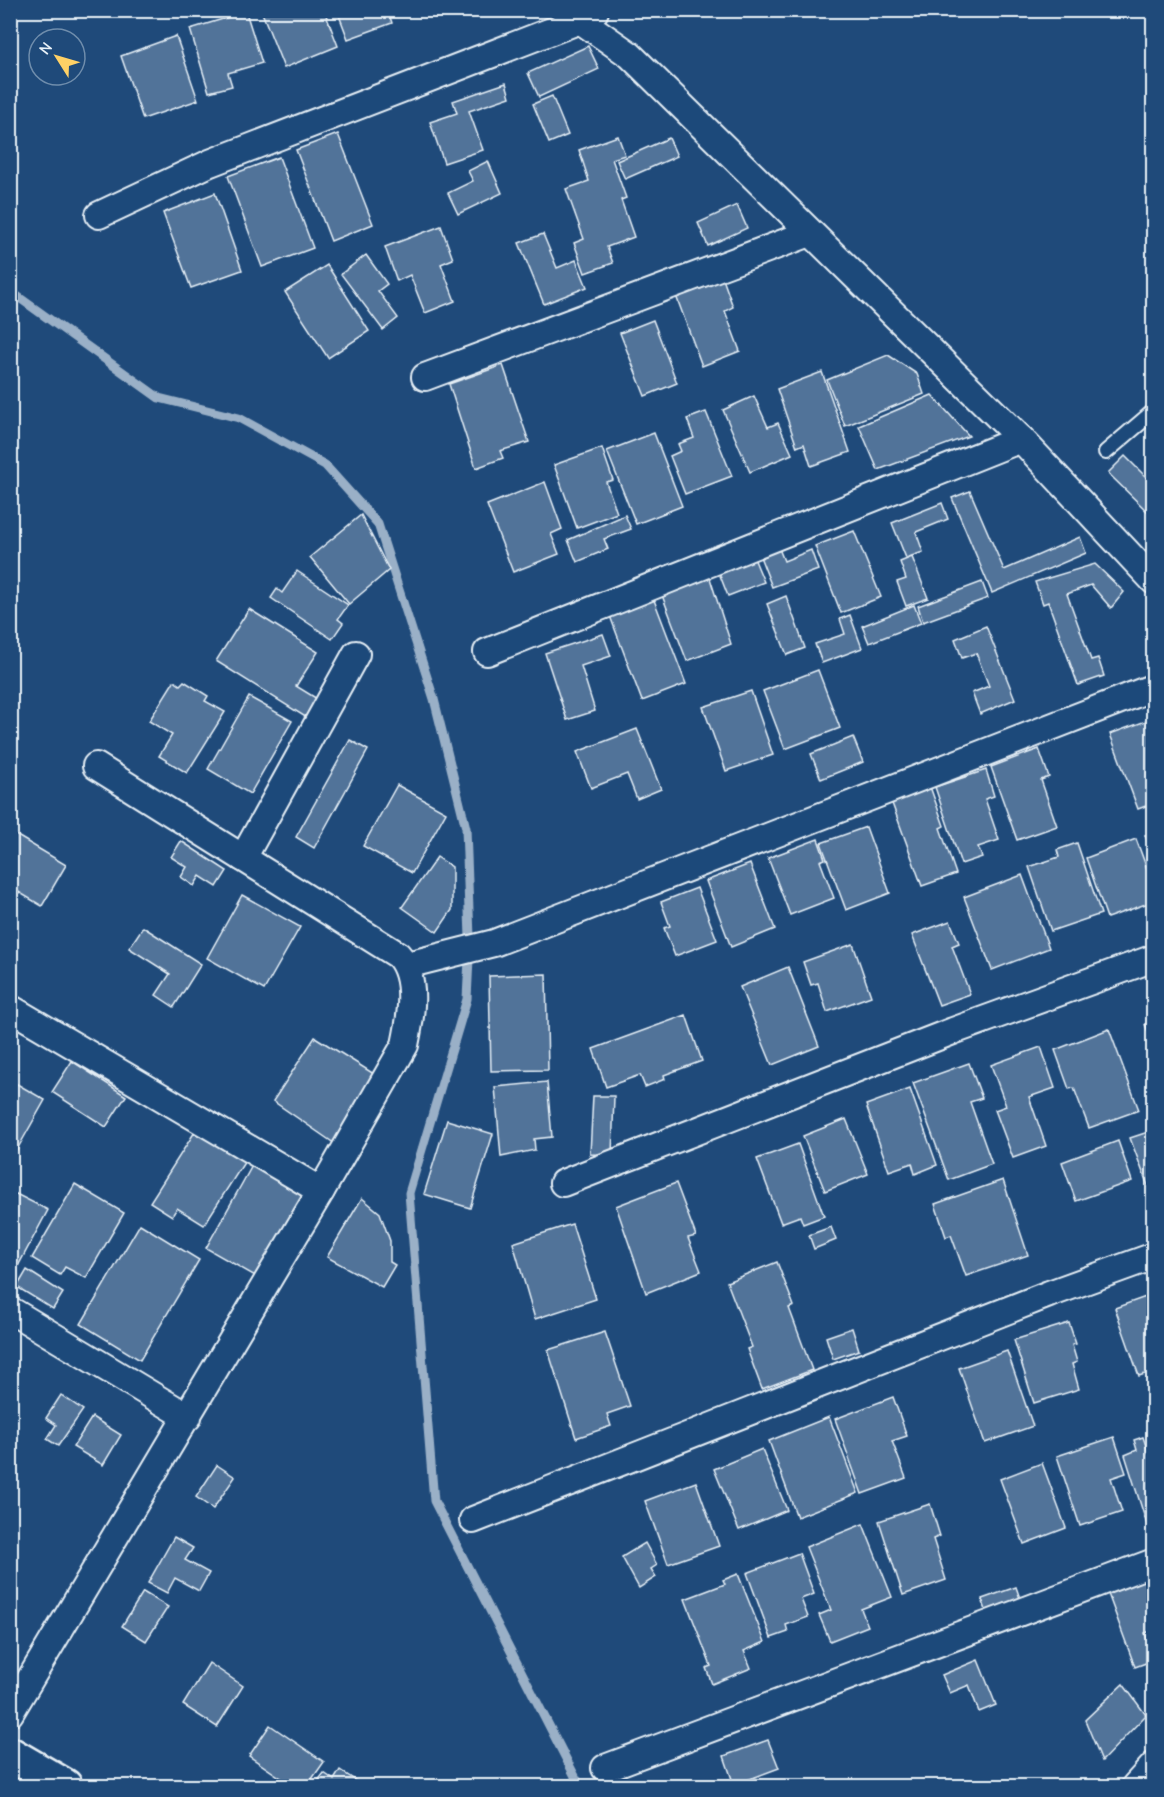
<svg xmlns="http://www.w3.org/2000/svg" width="1164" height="1797" font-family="'Comic Neue',sans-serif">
  <rect width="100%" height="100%" fill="#1f4a7a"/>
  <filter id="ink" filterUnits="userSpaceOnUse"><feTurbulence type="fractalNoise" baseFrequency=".0167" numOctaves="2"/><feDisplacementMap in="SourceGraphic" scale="12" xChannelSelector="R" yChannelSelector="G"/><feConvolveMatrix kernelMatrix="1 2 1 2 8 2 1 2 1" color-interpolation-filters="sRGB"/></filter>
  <g filter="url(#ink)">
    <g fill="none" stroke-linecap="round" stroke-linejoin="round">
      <polyline stroke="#9ab0c7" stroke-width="9" points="10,291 159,398 239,418 325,465 378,524 434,699 466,828 470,938 467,999 409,1193 434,1501 580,1786"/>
    </g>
    <g fill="#517399" stroke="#e8f1f8" stroke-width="1.5">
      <polygon points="261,10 324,10 338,46 284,68"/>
      <polygon points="337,10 406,10 406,11 390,17 392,23 348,39"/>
      <polygon points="246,12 262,63 228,73 232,86 209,92 190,29"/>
      <polygon points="176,36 198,100 143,119 121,56"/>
      <polygon points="588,46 599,69 539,97 528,73"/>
      <polygon points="506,83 510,97 469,111 483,150 444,163 430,122 457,113 453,101"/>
      <polygon points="552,96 568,135 549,143 533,104"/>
      <polygon points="338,134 373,224 331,241 296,150"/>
      <polygon points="618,136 625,155 612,159 626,198 621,200 634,237 607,247 613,263 585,273 574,243 584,239 566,189 589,181 579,150"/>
      <polygon points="669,138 677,156 625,179 617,161"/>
      <polygon points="279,157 313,248 262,267 228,176"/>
      <polygon points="488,161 502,193 458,214 448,193 473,181 468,171"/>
      <polygon points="215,193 242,270 191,288 163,213"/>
      <polygon points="737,205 747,228 708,246 698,223"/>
      <polygon points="441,226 453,259 441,264 455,301 425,313 410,275 397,281 385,247"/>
      <polygon points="543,234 557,268 576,260 587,287 544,304 519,243"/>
      <polygon points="366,255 387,284 378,291 398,318 383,330 341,274"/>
      <polygon points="327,265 369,331 328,358 285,292"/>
      <polygon points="722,276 733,307 725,311 740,351 702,366 675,293"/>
      <polygon points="653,320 677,383 645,396 620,333"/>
      <polygon points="888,355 917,374 924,394 845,426 827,380"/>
      <polygon points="503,365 529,442 500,451 503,458 476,468 449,384"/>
      <polygon points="822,372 850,452 811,466 804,444 797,447 777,389"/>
      <polygon points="932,395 969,436 878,470 859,426"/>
      <polygon points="754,396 768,427 778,423 792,454 750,472 723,410"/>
      <polygon points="706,412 732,476 685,494 670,456 681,451 678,444 694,438 687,419"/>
      <polygon points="654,433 682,506 636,524 607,451"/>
      <polygon points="602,448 613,480 606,482 617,513 577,528 554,465"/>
      <polygon points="1125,456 1148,479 1154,473 1154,518 1108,473"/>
      <polygon points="545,482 562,529 551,534 559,554 513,572 487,505"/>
      <polygon points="970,491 1004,570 1080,537 1086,553 992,593 952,498"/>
      <polygon points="942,503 948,519 916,532 923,552 906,558 892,523"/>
      <polygon points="361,515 389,570 349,604 310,557"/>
      <polygon points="625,515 631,529 604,539 608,549 577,562 568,540"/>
      <polygon points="854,531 881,597 841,613 815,546"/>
      <polygon points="778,546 784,561 811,550 818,570 772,587 759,554"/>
      <polygon points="912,557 928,598 906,606 897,582 906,579 900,562"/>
      <polygon points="754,558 764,582 728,596 719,573"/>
      <polygon points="1095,564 1124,592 1111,608 1091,585 1067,594 1091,660 1098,658 1104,676 1078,685 1048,602 1043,604 1035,582"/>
      <polygon points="297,571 348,605 338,619 343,623 332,639 271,598 277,589 282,593"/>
      <polygon points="708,572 731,644 687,661 660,590"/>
      <polygon points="982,582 988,598 923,622 918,606"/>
      <polygon points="786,596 805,648 787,655 767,604"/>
      <polygon points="654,600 686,684 642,701 610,616"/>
      <polygon points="914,605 921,623 869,643 862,626"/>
      <polygon points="249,609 318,652 296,686 319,700 307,718 216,661"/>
      <polygon points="850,615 862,648 822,663 815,644 845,634 840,619"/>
      <polygon points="986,626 1015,699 980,714 972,693 989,686 976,653 962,658 955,639"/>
      <polygon points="603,634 611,656 581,666 595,711 567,720 545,653"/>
      <polygon points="818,670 840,728 785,749 763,691"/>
      <polygon points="174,681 180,685 184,681 208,696 205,701 225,712 187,773 159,756 172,735 149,721"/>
      <polygon points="751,691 773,755 726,771 703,707"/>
      <polygon points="249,697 292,721 250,794 208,769"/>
      <polygon points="1154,718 1154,803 1138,809 1110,734"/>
      <polygon points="637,729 661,789 637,799 627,774 591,788 577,752"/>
      <polygon points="853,737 863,762 821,779 811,754"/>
      <polygon points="350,740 368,750 314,848 296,837"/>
      <polygon points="1039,749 1049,777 1041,780 1057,826 1017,840 991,767"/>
      <polygon points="986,770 994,796 985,799 999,840 978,847 982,857 961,864 935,787"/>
      <polygon points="928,781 944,826 940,828 956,874 922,886 889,795"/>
      <polygon points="397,785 446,812 412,873 363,846"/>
      <polygon points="866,827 890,893 846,910 821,843"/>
      <polygon points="1154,832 1154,859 1145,835"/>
      <polygon points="14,834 66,865 42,906 10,887 10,840"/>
      <polygon points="818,839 825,859 820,861 834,898 790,915 768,858"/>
      <polygon points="1136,839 1154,888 1154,901 1107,918 1086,858"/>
      <polygon points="181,841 227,871 217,887 200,876 194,886 181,877 187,867 171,857"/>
      <polygon points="1077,843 1101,914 1051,931 1029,867 1059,857 1057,850"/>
      <polygon points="437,857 452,867 452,910 437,932 402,907"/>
      <polygon points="750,864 775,929 731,947 706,881"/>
      <polygon points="1022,875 1049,948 992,970 964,897"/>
      <polygon points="697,888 717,940 675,956 664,928 670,926 661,902"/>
      <polygon points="242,895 300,927 264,990 207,958"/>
      <polygon points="950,921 959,943 952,946 970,994 939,1005 912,935"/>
      <polygon points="143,927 201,964 174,1007 156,995 170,974 129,948"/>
      <polygon points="853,944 871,996 827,1012 818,983 811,985 803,962"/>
      <polygon points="788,967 819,1046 772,1065 740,987"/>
      <polygon points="546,974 548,1070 491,1071 489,976"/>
      <polygon points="686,1015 702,1061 664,1075 665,1079 645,1087 640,1075 606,1087 593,1049"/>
      <polygon points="1154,1021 1154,1047 1145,1024"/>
      <polygon points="1109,1029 1139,1110 1089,1128 1074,1088 1069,1089 1055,1050"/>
      <polygon points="315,1037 382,1079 341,1148 273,1101"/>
      <polygon points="1041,1047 1055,1088 1029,1097 1046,1146 1013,1158 995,1110 1006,1106 991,1065"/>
      <polygon points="72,1061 126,1096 106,1127 52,1092"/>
      <polygon points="969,1063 982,1098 970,1102 992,1164 949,1180 913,1083"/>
      <polygon points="10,1080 45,1100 10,1162"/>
      <polygon points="547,1082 552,1137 534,1139 535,1150 501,1157 495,1087"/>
      <polygon points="910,1089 937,1165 915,1174 912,1163 889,1171 866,1105"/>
      <polygon points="593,1096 614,1096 612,1155 590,1154"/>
      <polygon points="846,1119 868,1174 825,1191 803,1136"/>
      <polygon points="447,1120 493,1134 470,1208 424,1194"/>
      <polygon points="196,1130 245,1161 204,1225 177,1208 172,1216 150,1202"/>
      <polygon points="1154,1130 1154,1202 1130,1138"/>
      <polygon points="1118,1141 1132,1181 1076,1201 1062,1162"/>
      <polygon points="798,1144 824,1216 803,1224 800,1216 781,1223 757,1159"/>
      <polygon points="253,1164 311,1197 264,1281 206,1248"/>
      <polygon points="1003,1180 1028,1255 966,1276 951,1235 946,1237 935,1204"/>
      <polygon points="676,1183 696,1236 688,1238 701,1271 646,1293 616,1206"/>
      <polygon points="75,1184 124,1213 86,1278 65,1267 60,1275 32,1258"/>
      <polygon points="10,1191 48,1210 10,1281"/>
      <polygon points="362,1198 380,1213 390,1241 390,1262 395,1265 382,1287 327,1257"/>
      <polygon points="140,1224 199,1260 140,1360 81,1324"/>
      <polygon points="572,1224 596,1299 535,1319 513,1243"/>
      <polygon points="831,1227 836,1240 814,1249 809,1235"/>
      <polygon points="777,1262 794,1306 789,1308 812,1370 762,1389 747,1349 752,1347 727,1282"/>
      <polygon points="27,1270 63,1293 53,1309 17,1287"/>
      <polygon points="1154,1294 1154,1371 1139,1376 1115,1308"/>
      <polygon points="1069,1323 1076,1344 1072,1345 1077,1362 1072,1364 1079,1389 1034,1403 1014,1340"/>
      <polygon points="852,1328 859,1350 833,1359 826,1337"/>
      <polygon points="605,1332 630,1406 607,1414 611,1426 576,1438 548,1350"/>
      <polygon points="1007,1351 1033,1426 985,1443 959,1368"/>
      <polygon points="61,1395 83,1410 58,1446 47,1439 56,1425 46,1418"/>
      <polygon points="893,1397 907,1436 892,1441 906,1478 862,1494 835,1419"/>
      <polygon points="92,1417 121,1435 103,1465 73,1447"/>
      <polygon points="829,1417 858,1493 797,1517 769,1441"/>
      <polygon points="1114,1437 1126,1473 1111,1478 1122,1512 1080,1526 1057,1456"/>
      <polygon points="1143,1437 1154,1468 1154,1529 1149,1531 1125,1455 1137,1450 1134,1440"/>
      <polygon points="762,1449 787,1510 739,1530 714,1469"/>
      <polygon points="1042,1463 1066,1528 1024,1544 1000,1479"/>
      <polygon points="217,1465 235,1477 213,1509 196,1497"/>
      <polygon points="696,1482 719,1546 668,1564 645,1501"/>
      <polygon points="930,1504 940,1536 933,1539 946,1580 903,1595 879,1521"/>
      <polygon points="863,1524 892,1597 861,1609 868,1626 830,1641 819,1615 831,1610 806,1547"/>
      <polygon points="174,1537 193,1548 185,1560 209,1573 199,1591 175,1578 167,1593 148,1583"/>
      <polygon points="645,1543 657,1565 651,1569 656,1577 639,1588 622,1557"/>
      <polygon points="799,1553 814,1594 801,1599 808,1617 786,1625 788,1632 771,1638 747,1573"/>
      <polygon points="738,1574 765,1642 744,1651 751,1668 712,1684 706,1668 711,1666 685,1599 725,1584 723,1580"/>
      <polygon points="1154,1574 1154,1630 1145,1633 1154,1660 1135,1667 1107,1591"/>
      <polygon points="1016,1587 1022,1604 988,1616 982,1599"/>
      <polygon points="143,1592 168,1607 146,1641 122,1626"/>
      <polygon points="978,1660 996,1705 979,1712 969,1685 950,1693 942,1675"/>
      <polygon points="209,1663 243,1686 217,1727 183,1705"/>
      <polygon points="1123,1684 1146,1715 1102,1761 1085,1720"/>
      <polygon points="270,1725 324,1762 307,1786 293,1786 249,1756"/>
      <polygon points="768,1740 779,1768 734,1785 724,1756"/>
      <polygon points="340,1770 359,1783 357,1786 314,1786 324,1773 334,1780"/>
    </g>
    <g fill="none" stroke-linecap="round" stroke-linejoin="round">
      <g stroke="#e8f1f8" stroke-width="18">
        <polyline id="service" points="1106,452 1154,411"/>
      </g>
      <g stroke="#e8f1f8" stroke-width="30">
        <g id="minor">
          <polyline points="575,10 580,20 630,55 1021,439 1154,581"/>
          <polyline points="99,215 210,163 580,20 595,11"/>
          <polyline points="425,377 810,233"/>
          <polyline points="487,652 1021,439"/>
          <polyline points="243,858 356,654"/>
          <polyline points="407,965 494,943 1154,687"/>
          <polyline points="10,1008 321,1191"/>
          <polyline points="563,1183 953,1031 1154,958"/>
          <polyline points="10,1310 188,1417"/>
          <polyline points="473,1520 1049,1294 1154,1256"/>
          <path d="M10 1713 321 1191 405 1045C411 1017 418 977 398 955L96 766"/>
          <polyline points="605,1768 1154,1562"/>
          <polyline points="1135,1786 1154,1765"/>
        </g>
      </g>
      <g stroke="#e8f1f8" stroke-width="38">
        <polyline id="trunk" points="10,1754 65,1786"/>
      </g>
      <use href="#service" stroke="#1f4a7a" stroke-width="14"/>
      <use href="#minor" stroke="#1f4a7a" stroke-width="26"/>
      <use href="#trunk" stroke="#1f4a7a" stroke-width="33"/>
    </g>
  </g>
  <rect width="1164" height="1797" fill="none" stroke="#1f4a7a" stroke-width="36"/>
  <rect x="18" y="18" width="1128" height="1761" fill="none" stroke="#e8f1f8" stroke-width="2" filter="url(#ink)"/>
  <g transform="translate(57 57) rotate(307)"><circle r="28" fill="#1f4a7a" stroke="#6f8dac" stroke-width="1.5"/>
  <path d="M0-4.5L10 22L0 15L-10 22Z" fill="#ffd166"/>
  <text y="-9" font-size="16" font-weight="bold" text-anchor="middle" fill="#e8f1f8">N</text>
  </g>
</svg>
